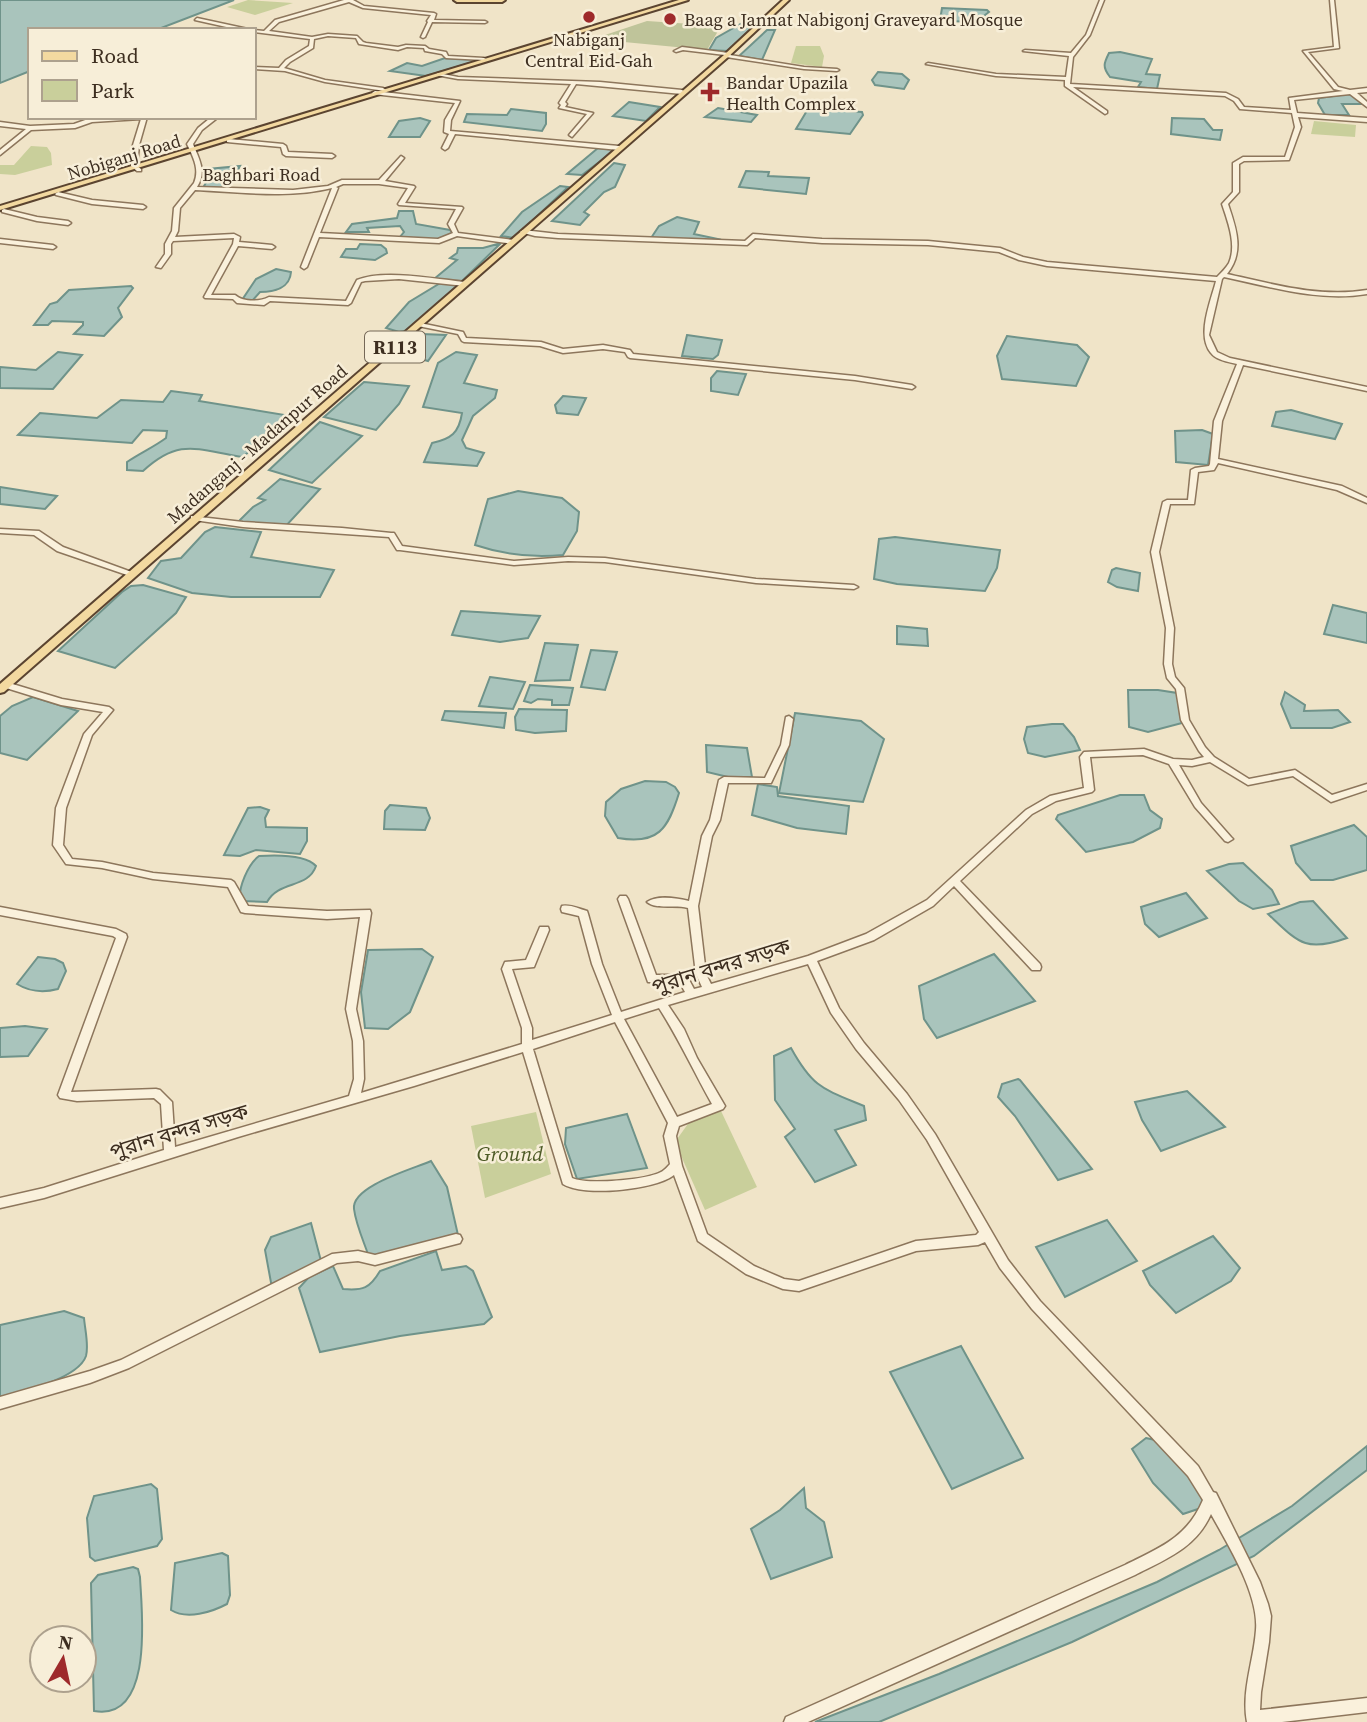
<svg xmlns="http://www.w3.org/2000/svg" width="1367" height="1722" font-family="'Source Serif 4','Noto Sans Bengali',serif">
  <rect width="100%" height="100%" fill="#f0e4c8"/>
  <g fill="#c9cf9b">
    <polygon points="248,0 293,3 255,15 227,7"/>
    <polygon points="796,46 820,46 824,56 822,67 791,63"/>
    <polygon points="1314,121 1356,125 1355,137 1311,134"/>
    <polygon points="31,146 47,147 51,153 52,165 15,175 0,174 0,165 14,165"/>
    <polygon points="721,1111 757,1187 705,1210 675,1142 690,1121"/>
    <polygon points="536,1112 551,1174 485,1198 471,1126"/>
  </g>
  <polygon fill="#bfc49a" points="647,21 721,26 707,50 593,39"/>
  <g fill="#a9c4bc" stroke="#6f938a" stroke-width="2">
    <polygon points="0,0 234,0 156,30 30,30 30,71 0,83"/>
    <polygon points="942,8 987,10 989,12 985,15 984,22 942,21 940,20"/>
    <polygon points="744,22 756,24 728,51 709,50 716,38"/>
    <polygon points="767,30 775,30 762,60 739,56"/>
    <path d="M1120 52 1152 59 1146 74 1160 75 1157 89 1138 87 1141 82 1110 77C1102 67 1104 63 1109 53Z"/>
    <polygon points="445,58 480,60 426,76 390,71 407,63 422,66"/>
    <polygon points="878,72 902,74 909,80 904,89 875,85 872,80"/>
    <polygon points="1348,94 1354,95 1362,104 1342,104 1349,115 1325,115 1318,103 1319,98"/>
    <polygon points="629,102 660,107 646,121 613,116"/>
    <polygon points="718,108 757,115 751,122 705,117"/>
    <polygon points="511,109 546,113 546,124 542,131 464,122 467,114 507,115"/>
    <polygon points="808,109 862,112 863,115 850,134 796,129"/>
    <polygon points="420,118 430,121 420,137 389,137 399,121"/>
    <polygon points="1172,118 1204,119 1213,130 1222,130 1220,140 1171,134"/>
    <polygon points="598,148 615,150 582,175 567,174"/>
    <polygon points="614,163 625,165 615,187 604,192 584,212 589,215 580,225 552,221"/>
    <polygon points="240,166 228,188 203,188 209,177 208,169"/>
    <polygon points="746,171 769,172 768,176 809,178 806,194 739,187"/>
    <polygon points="560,186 568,187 514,238 501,236 522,212"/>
    <polygon points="399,211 413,211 416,224 450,230 454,234 441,240 400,237 404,232 400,226 367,228 369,232 346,232 352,224 397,218"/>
    <polygon points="677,217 699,222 694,234 718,239 713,241 651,238 659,226"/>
    <polygon points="501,243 461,282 434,279 457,260 450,258 457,253 458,248 483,248"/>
    <polygon points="360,244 381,245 386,249 387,253 375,260 341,257 346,249 357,249"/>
    <path d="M276 269 291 272C290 288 274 292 260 292L252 301 242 300 256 279Z"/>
    <polygon points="442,282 459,285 409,330 399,332 386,328 409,302"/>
    <polygon points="131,286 133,288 118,308 122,317 104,336 74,334 83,325 83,322 52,321 48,325 34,325 50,304 57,302 69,290"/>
    <polygon points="422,334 446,335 428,361 414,357"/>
    <polygon points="687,335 722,340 718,355 713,359 682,356"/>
    <polygon points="1007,336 1077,345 1089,357 1076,386 1002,379 997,356"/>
    <polygon points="58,352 82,355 53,389 0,388 0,367 36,370"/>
    <path d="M456 352 477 355 464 383 497 390 495 398 473 416 462 440 466 448 484 453 477 466 424 462 432 443C451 439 459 433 462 413L423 407 438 363Z"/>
    <polygon points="717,371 746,374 738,395 711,391 711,378"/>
    <polygon points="364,382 409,386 399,404 376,430 324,417"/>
    <path d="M171 391 202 395 199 401 297 417 242 457C197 450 180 437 143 471L127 470V462C140 453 154 447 166 438L167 431 143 430 132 443 18 435 40 413 97 418 121 400 163 402Z"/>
    <polygon points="563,396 586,398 578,415 557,413 555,405"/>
    <polygon points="1291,410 1342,424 1335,439 1272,426 1276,412"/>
    <polygon points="320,422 362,436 312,483 269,470"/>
    <polygon points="1202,430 1213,434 1208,465 1176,462 1175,431"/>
    <polygon points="280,479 320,489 284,528 237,523 253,507 265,500 258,498"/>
    <polygon points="0,487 57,496 45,509 0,504"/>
    <path d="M518 491 562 498 579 512 577 531 563 555C533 558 505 555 475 545L488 499Z"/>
    <polygon points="215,527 261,532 251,557 334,570 320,597 231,597 192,593 148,578 161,561 181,558 205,532"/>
    <polygon points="895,537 1000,550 997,568 985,591 897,584 874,579 879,539"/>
    <polygon points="1116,568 1140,573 1138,591 1117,587 1108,582 1112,570"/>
    <polygon points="143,585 186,597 176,613 115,668 58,651 122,592 131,586"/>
    <polygon points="1333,605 1367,613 1367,643 1324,634"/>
    <polygon points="461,611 540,616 528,638 500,642 452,635"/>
    <polygon points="897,626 927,629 928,646 897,644"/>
    <polygon points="545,643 578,645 570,680 535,681"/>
    <polygon points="591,650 617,652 605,690 581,687"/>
    <polygon points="490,677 525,682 513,709 479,706"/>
    <polygon points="530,685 573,688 569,705 552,705 552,700 538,699 531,703 524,701"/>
    <polygon points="1128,690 1158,690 1177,693 1182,723 1148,732 1129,727"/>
    <polygon points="1285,692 1305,705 1304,711 1338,710 1350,722 1332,728 1291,728 1281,704"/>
    <polygon points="33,697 78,711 27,760 0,753 0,716 12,706"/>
    <polygon points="519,709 567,710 566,731 535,733 516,730 515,717"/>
    <polygon points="445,711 506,713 504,728 442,720"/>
    <polygon points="795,713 861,721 884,739 863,802 779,793"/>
    <polygon points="1052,724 1063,724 1074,737 1080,750 1045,757 1028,753 1024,739 1027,727"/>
    <polygon points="706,745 747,748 752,777 728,777 707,772"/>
    <path d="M645 781 666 782 675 787 679 793C668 829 658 845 618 838L605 816 606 802 621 789Z"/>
    <polygon points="758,784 777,787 778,796 849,806 846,834 797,828 752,815"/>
    <polygon points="1120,795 1144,795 1150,810 1162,819 1160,828 1133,842 1086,852 1056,819 1058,815"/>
    <polygon points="390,805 426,808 430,818 425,830 384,829 385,811"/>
    <polygon points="260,807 269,810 265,818 266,827 307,828 307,841 300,854 256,850 240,856 224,855 248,808"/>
    <polygon points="1354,825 1367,837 1367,870 1333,880 1311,880 1296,863 1291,846"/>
    <path d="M259 856C275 855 305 854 316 866 308 889 279 880 267 902L240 901C238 888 248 864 259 856Z"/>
    <polygon points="1243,863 1272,890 1279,904 1253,909 1239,901 1207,871 1229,864"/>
    <polygon points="1186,893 1207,918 1159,937 1145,924 1141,907"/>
    <path d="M1313 901 1347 938C1305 953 1298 942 1268 914L1300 902Z"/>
    <polygon points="422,949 433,957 410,1012 388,1029 365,1028 361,992 368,950"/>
    <polygon points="994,954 1035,1001 937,1038 924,1019 919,986"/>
    <path d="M38 957 55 959 63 963 66 971 58 989C43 993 30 992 17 984Z"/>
    <polygon points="25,1026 47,1029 28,1056 0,1057 0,1028"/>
    <path d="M791 1048C813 1088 823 1089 864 1106L866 1120 835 1130 856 1165 815 1182 785 1137 795 1129 775 1100 774 1056Z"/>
    <polygon points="1018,1079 1020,1080 1092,1169 1058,1180 1015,1116 998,1097 1002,1084"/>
    <polygon points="1187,1091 1225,1127 1161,1151 1142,1120 1135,1102"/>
    <polygon points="627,1114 647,1168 577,1179 565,1144 566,1128"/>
    <path d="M431 1161 447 1187 458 1235 369 1257C364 1242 356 1225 354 1209 351 1186 413 1169 431 1161Z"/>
    <polygon points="1107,1220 1137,1261 1065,1297 1036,1247"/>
    <polygon points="311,1223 321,1261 272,1288 265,1250 271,1237"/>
    <polygon points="1213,1236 1240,1268 1231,1281 1176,1313 1150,1285 1143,1271"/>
    <path d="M436 1251 442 1270 466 1266 473 1271 492 1317 484 1324 400 1336 320 1352 299 1288 309 1277 333 1266 343 1289C363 1291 370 1288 380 1271Z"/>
    <path d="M64 1311 84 1318C85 1330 89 1345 86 1356 78 1379 22 1392 0 1397V1325Z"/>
    <polygon points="961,1346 1023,1458 952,1489 890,1372"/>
    <polygon points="1146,1438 1155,1440 1199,1481 1204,1507 1183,1514 1153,1483 1132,1449"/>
    <polygon points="1367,1446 1367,1470 1254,1556 1072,1642 879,1722 815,1722 939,1674 1157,1582 1219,1550 1292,1506"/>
    <polygon points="151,1484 157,1489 162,1539 157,1546 95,1561 90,1557 87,1518 94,1496"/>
    <polygon points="804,1488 806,1508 824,1522 832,1557 771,1579 751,1529 780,1510"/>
    <path d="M222 1553 228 1556 230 1595 227 1604C212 1612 187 1620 171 1610L175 1563Z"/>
    <path d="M133 1567 138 1569 140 1577C141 1605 156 1722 94 1711L91 1583 98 1575Z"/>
  </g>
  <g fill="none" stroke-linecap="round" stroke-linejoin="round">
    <g stroke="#8d765c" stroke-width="3">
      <g id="minor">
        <polygon points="344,0 353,0 364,6 434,13 436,14 434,20 485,21 487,22 485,23 432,22 425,37 423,38 421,37 428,22 427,21 431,15 363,8 349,2 279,22 269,31 312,37 328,34 357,36 363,42 366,43 398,47 406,45 425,46 429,49 446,52 448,56 484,58 486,59 484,60 446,58 442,54 425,51 424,48 407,47 398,50 359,44 356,38 328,36 314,39 313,48 290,62 284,68 325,80 383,88 386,90 385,91 325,82 285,71 254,69 254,67 279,68 286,60 309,46 310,39 254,32 253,30 264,31 275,20"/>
        <path d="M1100 0H1104L1090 35 1073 57 1070 84 1226 93 1238 99 1244 107 1291 110 1289 98 1343 91 1334 89 1303 51 1334 47 1330 0H1334L1339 48 1308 52 1338 87 1350 90 1367 88V92L1357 93 1367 102V107L1350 94 1294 100 1297 113 1367 118V122L1298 117 1301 127 1289 160 1244 161 1239 164V192L1228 204C1236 228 1245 252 1227 274 1273 284 1320 298 1367 290V294C1319 302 1271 287 1224 277L1222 279 1209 335 1217 352 1230 358 1367 387V391L1243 365 1222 421 1218 459 1342 486 1367 498V503L1337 490 1218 463 1214 470 1198 472 1194 504H1170L1159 552 1174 628 1172 664 1175 677 1184 688 1189 720 1205 747 1214 757 1249 779 1295 770 1332 795 1367 784V790L1331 802 1293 776 1248 785 1210 762 1192 766 1179 765 1201 803 1231 837 1233 839 1228 842 1225 841 1195 807 1169 764 1143 755 1090 757 1094 790 1092 792 1056 801 1032 814 960 881 1040 964 1041 967 1040 970H1032L954 886 933 906 874 940 817 961 839 1008 864 1043 907 1094 935 1134 1008 1260 1040 1301 1198 1466 1213 1492 1216 1493 1260 1582 1268 1604 1271 1616 1269 1642 1261 1692 1260 1710 1367 1698V1712L1282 1722H1247C1241 1691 1254 1660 1256 1630 1259 1594 1228 1545 1211 1514 1196 1548 1166 1559 1135 1575L808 1722H784L786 1717 1125 1565C1159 1548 1187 1538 1203 1500L1188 1476 1032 1309 1000 1268 985 1242 978 1245 916 1251 799 1291 783 1289 746 1274 698 1241 674 1175C655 1190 583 1197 563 1184L523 1052 414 1086 238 1137 44 1198 0 1208V1198L44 1188 164 1150 161 1104 154 1098 77 1101 60 1098 58 1095 116 938 113 936 0 915V907L116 929 126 934 127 937 71 1092 156 1089 160 1090 172 1102 175 1147 349 1096 354 1079 353 1041 346 1009 360 917 327 919 245 913 241 912 228 887 153 879 102 868 66 864 53 845 56 808 84 734 103 712 61 705 3 687 2 685 6 682 62 699 109 707 113 710 92 735 66 808 63 845 72 859 102 862 153 873 231 880 234 882 248 906 327 911 370 910 371 913 356 1009 363 1041 364 1079 361 1093 522 1044V1028L502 969 505 962 526 960 540 927H548L549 930 534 967 512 969 532 1028V1040L612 1015 592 964 579 916 562 912 561 909 562 906C570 904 579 909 587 911L588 914 602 964 621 1012 685 992 680 983 648 982 618 899 620 896H626L628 899 656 975H683L687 976 694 989 702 987 696 974 688 908C675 904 657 910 647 902 657 895 677 898 689 901L702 836 710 820 719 780 724 777 765 778 781 745 786 717 789 716 793 719 789 745 771 783H728L720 820 712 836 698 906 706 974 711 984 808 956 866 934 927 900 1026 810 1050 796 1084 788 1080 757 1084 752 1144 749 1173 759 1192 760 1204 757 1199 751 1181 720 1176 689 1167 678 1164 664 1166 628 1151 552 1163 502 1167 500H1188L1191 470 1195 468 1209 466 1210 464 1214 421 1237 364C1229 362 1216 360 1211 353 1196 335 1211 301 1216 281L1047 266 1019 260 999 252 928 245 822 243 755 238 747 245 558 238 535 236 520 232 523 230 558 234 745 241 753 234 822 239 928 241 1000 248 1023 257 1047 262 1217 277C1221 273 1226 268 1229 263 1237 245 1228 222 1222 204L1233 192V163L1243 157H1285L1295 127 1292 113 1240 109 1234 101 1225 96 1073 87 1107 111V113L1105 114 1065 86V80L996 76 926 64 928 63 996 74 1066 77 1069 56 1023 51 1025 50 1071 53 1086 35ZM808 964 831 1013 856 1049 899 1100 927 1140 979 1232 976 1235 916 1241 799 1281 784 1279 754 1266 707 1234 682 1166 676 1136 679 1126 723 1109 725 1106 697 1058 684 1029 668 1005ZM659 1008C679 1039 694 1072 712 1104L677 1117 624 1019ZM615 1022 668 1123 664 1136 670 1164C668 1166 664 1171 661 1172 646 1180 587 1185 572 1178L533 1049Z"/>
        <polygon points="197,18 248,29 250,30 240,30 195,20"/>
        <polygon points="682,47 729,53 731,54 730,55 804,67 837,69 839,70 837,71 804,69 726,57 724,56 725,55 683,50 676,52 674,51"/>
        <polygon points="438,73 458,77 600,82 682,90 685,92 682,94 576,84 565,102 567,104 565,107 593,113 572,137 569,135 587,114 559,108 561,105 559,103 571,84 458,79 436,75"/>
        <polygon points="375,91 460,101 451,120 450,131 619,146 622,148 619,150 455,134 448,148 445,150 442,148 449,134 444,132 445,120 455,103 373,94 372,93"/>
        <polygon points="112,117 147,117 139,145 137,166 141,169 141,171 137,171 131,166 133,145 141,119 92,122 75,128 31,130 0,155 0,150 26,129 0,126 0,122 30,126 74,124 91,118"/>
        <path d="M205 117H213L216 119 202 130 193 144C199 159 207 172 197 187L293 190 328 186 342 180H379L401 156 404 158 385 181 414 186 415 187 405 203 462 207 463 208 454 224 458 233 513 240 516 242 513 244 457 236 439 243 319 237 307 267 304 269 301 267 332 188C287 199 240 192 195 190L180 208 178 231 175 237 234 234 240 237 239 242 272 245 275 247 272 249 238 246 211 295H235C243 302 259 302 269 297L346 301 357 280C383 269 436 279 465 282L468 284 465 286 399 279 365 281 361 282 351 303 348 305 270 301 264 305 237 303 233 299 205 298 204 297 233 244 234 238 173 241 171 244V254L161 268 156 267 165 254V244L172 231 174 208 194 183C200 169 193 157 187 144L198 128 209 119ZM343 184H379L408 188 398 204 399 205 456 209 448 224 453 233 438 239 320 233 338 188 336 187Z"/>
        <polygon points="229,139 283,144 286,146 288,152 332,154 335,156 332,158 286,156 283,154 281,147 227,142 227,140"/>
        <polygon points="58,192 92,200 143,205 146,207 143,209 92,204 56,195 55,194"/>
        <polygon points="4,209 37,217 68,221 71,223 68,225 37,221 2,212 2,210"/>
        <polygon points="0,239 53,245 56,247 53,249 0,243"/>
        <polygon points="420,323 463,332 466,338 541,342 563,349 603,345 630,350 633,354 855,376 912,385 915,387 912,389 855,380 630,358 628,357 625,352 603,349 563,353 540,346 464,342 462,341 458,334 418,326 418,324"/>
        <polygon points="191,516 243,522 342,528 391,533 394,533 402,546 514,561 568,557 605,558 756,579 854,585 858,587 854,589 756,583 605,562 568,561 514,565 400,550 397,550 389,537 243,527 194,520 191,520"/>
        <polygon points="0,529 39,531 63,547 137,574 133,576 130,576 57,551 34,535 0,533"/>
        <polygon points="456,1234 460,1235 462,1239 460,1243 375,1265 358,1261 337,1263 129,1368 90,1383 0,1409 0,1397 90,1371 121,1360 332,1254 358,1251 375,1255"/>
      </g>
    </g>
    <g stroke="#5b4430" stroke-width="4">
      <g id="major">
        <polygon points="454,0 505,0 502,2 457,2"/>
        <polygon points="679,0 688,0 0,210 0,206"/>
        <polygon points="783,0 789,0 728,57 4,692 0,693 0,684 724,55"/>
      </g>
    </g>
    <use href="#minor" fill="#faf1dc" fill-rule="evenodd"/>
    <use href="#major" fill="#f3d9a0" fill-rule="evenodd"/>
  </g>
  <g fill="#9e2a2b" stroke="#f7eed8" stroke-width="2.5">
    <circle cx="589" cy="17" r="7"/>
    <circle cx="670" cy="19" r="7"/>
    <path d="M706.5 81.5h7v7h7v7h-7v7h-7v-7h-7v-7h7z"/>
  </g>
  <g text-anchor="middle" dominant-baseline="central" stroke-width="5" stroke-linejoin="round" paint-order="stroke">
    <g font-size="18" fill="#3d2e20" stroke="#f7eed8" text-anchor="start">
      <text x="684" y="19">Baag a Jannat Nabigonj Graveyard Mosque</text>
      <text x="589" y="39" text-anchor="middle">Nabiganj<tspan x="589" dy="21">Central Eid-Gah</tspan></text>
      <text x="726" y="82">Bandar Upazila<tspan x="726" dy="21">Health Complex</tspan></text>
    </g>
    <g font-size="18" fill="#3d2e20" stroke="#f7eed8">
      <text transform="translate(124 157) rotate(-17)">Nobiganj Road</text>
      <text x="261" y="174">Baghbari Road</text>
      <text transform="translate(257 444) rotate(-41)">Madanganj - Madanpur Road</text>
    </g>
    <rect fill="#f7eed8" stroke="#756857" stroke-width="2" x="365" y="331.5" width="60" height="31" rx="5"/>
    <g font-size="19" font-weight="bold" fill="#3d2e20">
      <text x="395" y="347">R113</text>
    </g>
    <g font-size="21" fill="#3d2e20" stroke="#f7eed8">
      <text transform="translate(721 966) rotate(-17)">পুরান বন্দর সড়ক</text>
      <text transform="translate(179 1131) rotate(-17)">পুরান বন্দর সড়ক</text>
    </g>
    <g font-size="21" font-style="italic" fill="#4d5a26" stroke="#f7eed8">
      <text x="510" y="1153">Ground</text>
    </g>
  </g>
  <rect x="28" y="28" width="228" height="91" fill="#f7eed8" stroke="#ada18e" stroke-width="2"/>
  <rect x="42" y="51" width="35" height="10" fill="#f3d9a0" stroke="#ada18e" stroke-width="2"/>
  <text x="91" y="63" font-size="21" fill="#3d2e20">Road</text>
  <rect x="42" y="80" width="35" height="21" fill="#c9cf9b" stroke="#ada18e" stroke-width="2"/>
  <text x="91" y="98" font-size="21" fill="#3d2e20">Park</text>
  <g transform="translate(63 1659) rotate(9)"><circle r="33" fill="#f7eed8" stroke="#ada18e" stroke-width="2"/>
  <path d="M0-5L12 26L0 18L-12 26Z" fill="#9e2a2b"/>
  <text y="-10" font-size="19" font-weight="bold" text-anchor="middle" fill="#3d2e20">N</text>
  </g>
</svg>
